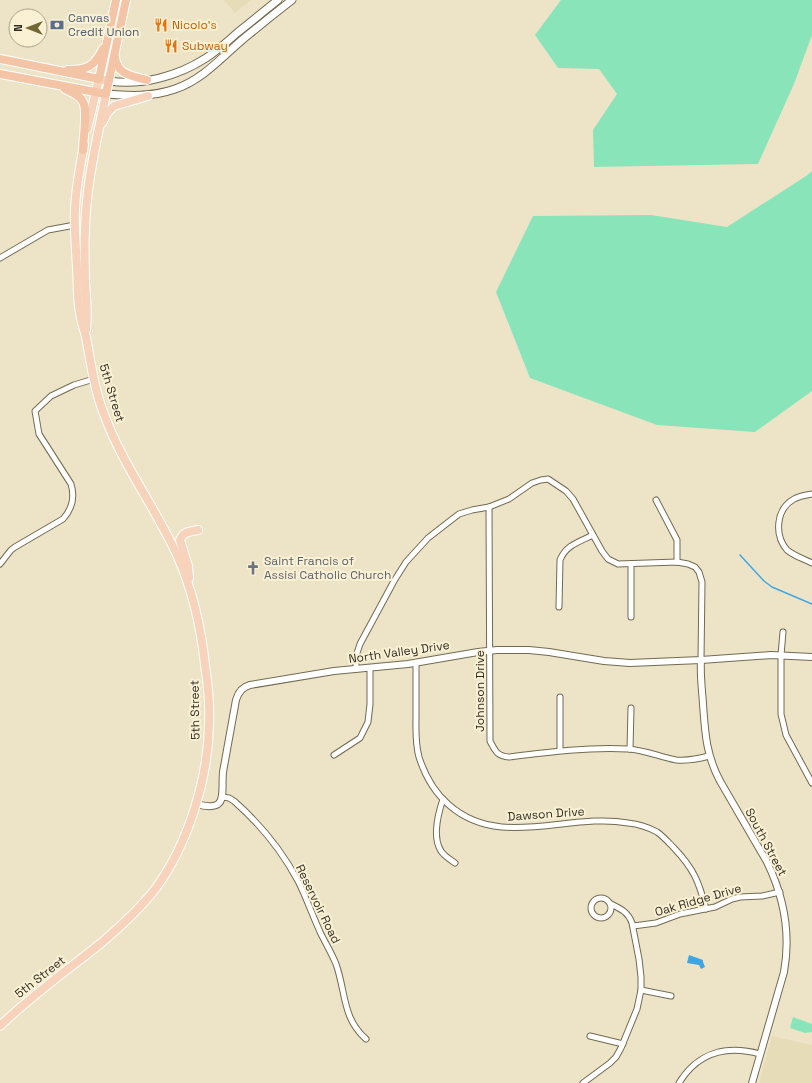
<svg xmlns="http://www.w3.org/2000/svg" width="812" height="1083" font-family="'Space Grotesk',sans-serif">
  <rect width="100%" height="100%" fill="#ede4c7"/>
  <g fill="#e6dcb7">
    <polygon points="224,0 251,0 235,13"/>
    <polygon points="772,1036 812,1045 812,1083 759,1083"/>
  </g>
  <g fill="#8ae4ba">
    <polygon points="561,0 812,0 812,35 794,84 758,164 594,167 593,130 617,94 599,69 558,68 535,35"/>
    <polygon points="812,171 812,391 755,432 657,425 530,378 496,292 533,216 651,215 727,227 806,176"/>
    <polygon points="793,1017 812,1024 812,1032 805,1033 790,1028"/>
  </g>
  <polygon fill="#3fa5e3" points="689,955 703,960 703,962 705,967 701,969 699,965 687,963"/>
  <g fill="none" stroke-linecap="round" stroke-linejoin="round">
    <polyline stroke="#3fa5e3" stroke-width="1.5" points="740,555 764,581 772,587 812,604"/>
    <g stroke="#726a51" stroke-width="7">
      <g id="minor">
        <polyline points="0,258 48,230 75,225"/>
        <path d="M812 494C806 495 799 496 794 499 776 509 774 535 787 550 794 556 804 559 812 563"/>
        <polyline points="656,500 677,540 677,562"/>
        <path d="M489 507 490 741C496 752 497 756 509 757 549 752 588 747 628 749 645 750 660 757 676 760 687 761 698 759 709 756"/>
        <path d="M0 564 11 550 15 547 63 519C72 509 75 497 71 484L39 434 35 411 51 396 74 385 94 379"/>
        <polyline points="631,564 631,617"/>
        <path d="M559 607 560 560C566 545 579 542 593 535"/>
        <polyline points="783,632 781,655 781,714 786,735 812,783"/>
        <path d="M416 663C416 680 416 697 416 715 416 729 415 743 419 757 425 776 434 792 449 805 500 850 569 812 628 823 638 824 648 827 657 832 663 836 669 843 674 848 694 869 699 882 706 909"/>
        <polyline points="356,669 356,656 360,644 394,581 406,562 428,538 446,524 459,514 472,510 489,507 509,499 532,483 541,480 548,479 566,491 573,499 602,551 608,559 618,564 677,562 688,564 695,567 699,572 702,582 701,660"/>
        <polyline points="560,697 560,750"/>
        <polyline points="630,749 631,708"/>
        <polyline points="334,755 360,738 368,722 370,704 370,668"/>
        <path d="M223 797 229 798 234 801C259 823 282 851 298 881 307 899 313 917 321 934 326 944 332 954 336 964 346 992 342 1018 366 1039"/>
        <path d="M443 799C438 814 432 837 441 851 444 856 451 860 455 863"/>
        <circle cx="601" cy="908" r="10"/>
        <polyline points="633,926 656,923 680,914 715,907 732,899 740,897 762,896 780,892"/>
        <polyline points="641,990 671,996"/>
        <polyline points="590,1036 623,1044"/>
        <path d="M583 1083 610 1063 616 1057 621 1048 637 1009 641 990V977L639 959 632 923C628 912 621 909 611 904"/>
        <path d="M679 1083C698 1052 727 1045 760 1054"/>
      </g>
    </g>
    <g stroke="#726a51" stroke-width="8">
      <g id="tertiary">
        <path d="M701 660C700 675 702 689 703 704 705 732 706 755 720 781L767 862C784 897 791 933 784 972L752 1083"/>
        <path d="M196 804C229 813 221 794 223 772L236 700C238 693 242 687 250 685L334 671 408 664 478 652 497 650H529L549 652 604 661 630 663 701 660 771 655 812 657"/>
      </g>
    </g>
    <g stroke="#726a51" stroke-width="9">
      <g id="secondary">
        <path d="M109 81C142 86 178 76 206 58 217 51 227 42 237 33 251 22 264 11 278 0"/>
        <path d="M106 94C129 96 152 97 175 89 202 80 221 58 242 40 258 27 275 13 292 0"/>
      </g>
    </g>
    <g stroke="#fff" stroke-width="10">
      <g id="primary">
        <polyline points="102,123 108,112 114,106 148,96"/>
        <polyline points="87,129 99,79 109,81"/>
        <path d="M86 330C88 313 86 298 85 281 85 264 84 247 85 230 86 184 97 139 106 94"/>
        <path d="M189 578 188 566 180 540C184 531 189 532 198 530"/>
        <path d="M0 1026C31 996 66 971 100 944 120 927 140 909 156 888 188 844 208 779 209 725 210 705 208 685 205 665 201 627 193 591 177 555 155 507 122 464 104 414 94 389 91 363 86 337 84 329 81 321 80 313 77 298 78 283 77 268 76 248 74 228 75 209 76 187 80 166 84 145"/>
      </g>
    </g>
    <g stroke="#fff" stroke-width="10">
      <g id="trunk">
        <path d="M115 57C117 75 132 76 147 80"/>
        <polyline points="0,59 99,79 116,0"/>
        <path d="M68 70C87 70 94 67 103 49"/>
        <polyline points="0,74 106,94 126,0"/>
        <path d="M65 89C71 92 80 95 83 102 88 111 83 139 83 150"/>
      </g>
    </g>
    <use href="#minor" stroke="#fff" stroke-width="5"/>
    <use href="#tertiary" stroke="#fff" stroke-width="6"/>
    <use href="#secondary" stroke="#fff" stroke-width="7"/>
    <use href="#primary" stroke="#f7d3bc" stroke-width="8"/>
    <use href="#trunk" stroke="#f4c4a6" stroke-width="8"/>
  </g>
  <defs>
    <g id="bank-bare" transform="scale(1.08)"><path d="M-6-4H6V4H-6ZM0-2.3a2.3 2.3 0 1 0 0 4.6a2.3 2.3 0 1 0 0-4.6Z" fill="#5c6f8a" stroke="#faf1d4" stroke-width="2.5" paint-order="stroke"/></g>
    <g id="restaurant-bare" transform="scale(1.08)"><path d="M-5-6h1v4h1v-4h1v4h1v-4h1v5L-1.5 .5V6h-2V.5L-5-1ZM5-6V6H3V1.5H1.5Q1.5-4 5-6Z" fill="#e8710a" stroke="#faf1d4" stroke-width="2.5" paint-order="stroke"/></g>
    <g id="church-bare" transform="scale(1.08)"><path d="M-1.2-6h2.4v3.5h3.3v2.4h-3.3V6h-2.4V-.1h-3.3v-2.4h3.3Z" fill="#6b7280" stroke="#faf1d4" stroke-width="2.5" paint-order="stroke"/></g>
  </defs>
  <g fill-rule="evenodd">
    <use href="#bank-bare" x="57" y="25"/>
    <use href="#restaurant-bare" x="161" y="25"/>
    <use href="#restaurant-bare" x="171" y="46"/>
    <use href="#church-bare" x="253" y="568"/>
  </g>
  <g text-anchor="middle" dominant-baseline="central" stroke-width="4" stroke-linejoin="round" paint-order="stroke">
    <g font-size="12" fill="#4e5e75" stroke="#faf1d4" text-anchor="start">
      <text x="68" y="18">Canvas<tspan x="68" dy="14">Credit Union</tspan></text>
    </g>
    <g font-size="12" fill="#c56008" stroke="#faf1d4" text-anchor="start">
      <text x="172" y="25">Nicolo's</text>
      <text x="182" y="46">Subway</text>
    </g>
    <g font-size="12" fill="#302d22" stroke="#faf1d4">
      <text transform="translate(112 393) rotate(73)">5th Street</text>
      <text transform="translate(399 652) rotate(-8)">North Valley Drive</text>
      <text transform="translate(480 691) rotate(-90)">Johnson Drive</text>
      <text transform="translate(195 710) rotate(-91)">5th Street</text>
      <text transform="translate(546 814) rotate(-4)">Dawson Drive</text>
      <text transform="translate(766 842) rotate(62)">South Street</text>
      <text transform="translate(698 900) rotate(-16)">Oak Ridge Drive</text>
      <text transform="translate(318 904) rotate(64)">Reservoir Road</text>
      <text transform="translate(40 977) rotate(-38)">5th Street</text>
    </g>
    <g font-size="12" fill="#5b616d" stroke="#faf1d4" text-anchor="start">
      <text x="264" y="561">Saint Francis of<tspan x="264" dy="14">Assisi Catholic Church</tspan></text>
    </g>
  </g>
  <g transform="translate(28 28) rotate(270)"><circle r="19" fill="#faf1d4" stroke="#a9a38d"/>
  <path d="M0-3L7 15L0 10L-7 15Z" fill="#726734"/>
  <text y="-6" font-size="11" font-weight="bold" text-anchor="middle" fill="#302d22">N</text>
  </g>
</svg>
